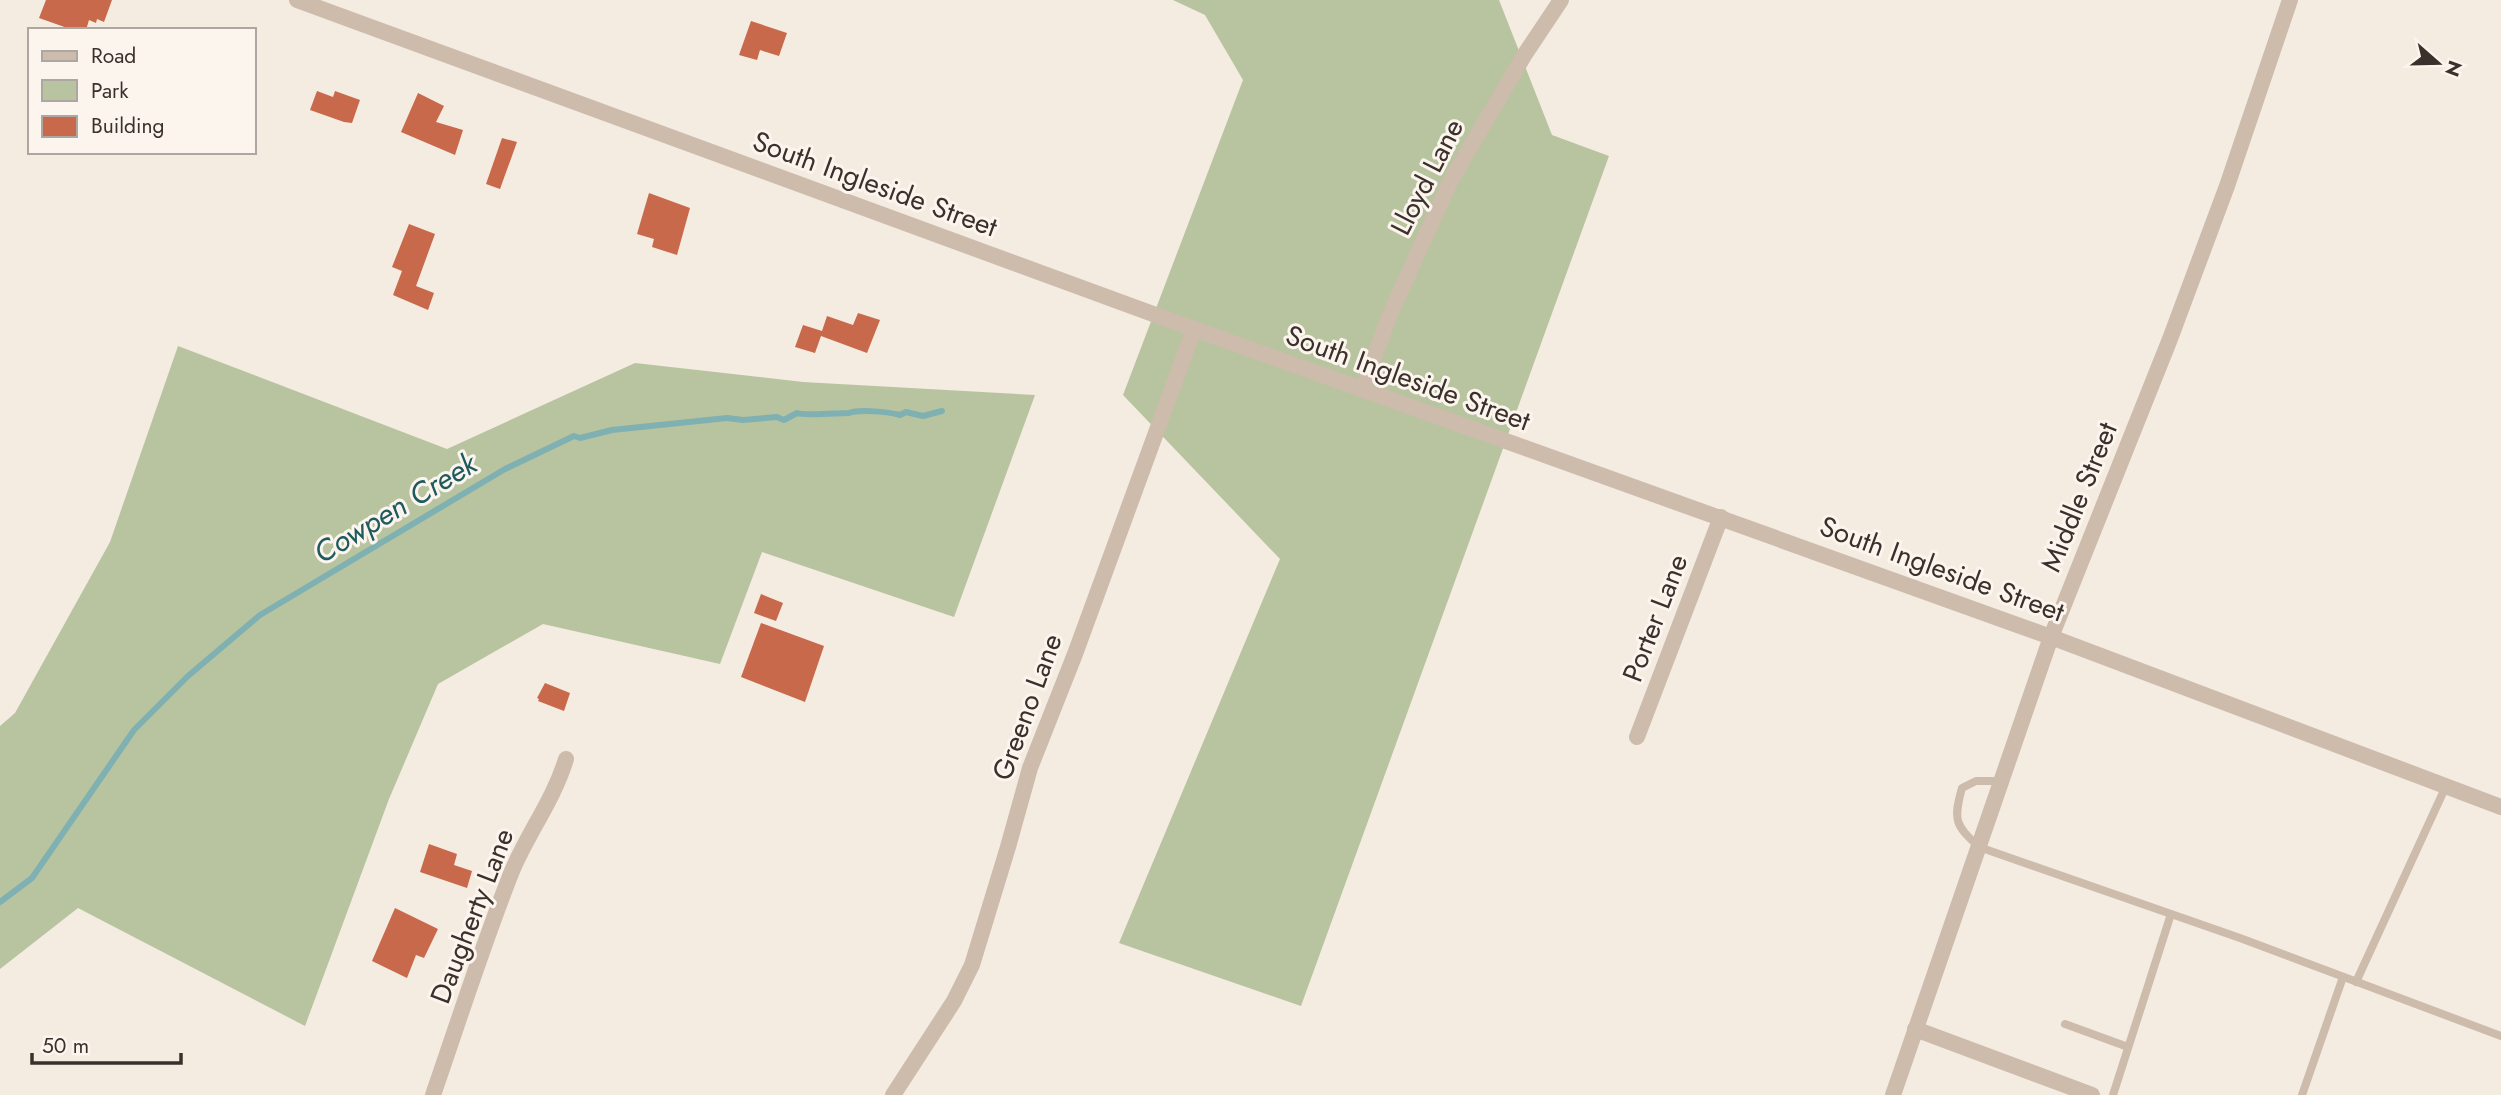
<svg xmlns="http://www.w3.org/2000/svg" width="2501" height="1095" font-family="Jost,sans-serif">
  <rect width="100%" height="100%" fill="#f4ebe1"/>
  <g fill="#b8c4a0">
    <polygon points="1173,0 1499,0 1552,135 1609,156 1301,1006 1119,943 1280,559 1123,395 1243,80 1205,15"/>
    <polygon points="178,346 447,449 635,363 803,382 1035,395 954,617 762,552 720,664 543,624 438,684 389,799 305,1026 78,908 0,969 0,726 15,713 110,542"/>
  </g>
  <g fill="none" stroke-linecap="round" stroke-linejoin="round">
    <path stroke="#7fb0b2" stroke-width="6" d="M0 902 32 878 134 730 188 676 260 615 505 469 574 436 580 438 612 430 727 418 743 420 777 417 784 420 797 413C804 416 838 413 849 413 859 409 889 412 900 415L906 412 923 416 942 411"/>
  </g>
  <g fill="#c8694b">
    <polygon points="46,0 112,0 104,22 97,19 96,23 89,20 86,30 73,30 39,18"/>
    <polygon points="751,21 787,33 779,56 760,50 757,60 739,55"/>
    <polygon points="317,91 333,97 335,91 360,100 352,123 344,122 310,110"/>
    <polygon points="418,93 444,106 436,122 463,130 455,155 401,132"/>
    <polygon points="502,138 517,142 500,189 486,184"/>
    <polygon points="649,193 690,208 677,255 652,247 654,239 637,234"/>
    <polygon points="409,224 435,234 416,286 434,293 428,310 393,295 402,271 392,267"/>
    <polygon points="858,313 880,320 867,353 821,336 815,353 795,347 803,325 822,331 827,316 853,325"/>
    <polygon points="761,594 783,603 776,621 754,613"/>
    <polygon points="761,623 824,646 805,702 741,677"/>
    <polygon points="545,683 570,693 564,711 538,701 539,699 537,698"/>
    <polygon points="429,844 457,854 454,865 472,871 467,888 420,872"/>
    <polygon points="395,908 438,929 424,958 416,955 407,978 372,961"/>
  </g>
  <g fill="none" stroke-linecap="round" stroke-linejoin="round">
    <g stroke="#cdbbac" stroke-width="8">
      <path d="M2002 781H1976L1962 788C1953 820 1955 825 1979 847L2240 938 2501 1036"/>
      <polyline points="2356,982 2446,786"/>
      <polyline points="2065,1024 2128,1047"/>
      <polyline points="2113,1095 2171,914"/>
      <polyline points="2302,1095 2343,977"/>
    </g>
    <g stroke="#cdbbac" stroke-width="16">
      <polyline points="297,0 1194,329 2051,637 2501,807"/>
      <polyline points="1362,389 1391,312 1451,180 1525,54 1561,0"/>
      <polyline points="1637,737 1721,517"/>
      <polyline points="1915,1029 2092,1095"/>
      <path d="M433 1095C459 1020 483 944 512 871 528 833 554 799 566 759"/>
      <polyline points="893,1095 954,1001 972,965 1008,847 1030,768 1075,654 1194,329"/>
      <polyline points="1893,1095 2051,637 2170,339 2227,186 2290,0"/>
    </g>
  </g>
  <g text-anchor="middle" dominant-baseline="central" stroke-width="6" stroke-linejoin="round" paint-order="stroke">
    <g font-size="28" fill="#3b302b" stroke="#fbf5ee">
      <text transform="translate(1427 177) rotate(-63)">Lloyd Lane</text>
      <text transform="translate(875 184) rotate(20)">South Ingleside Street</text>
      <text transform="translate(1408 378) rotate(20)">South Ingleside Street</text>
      <text transform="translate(2079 497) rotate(-68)">Middle Street</text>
      <text transform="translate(1942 569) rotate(20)">South Ingleside Street</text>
      <text transform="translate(1655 618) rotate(-69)">Porter Lane</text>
      <text transform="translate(1027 707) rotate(-70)">Greeno Lane</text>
      <text transform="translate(472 916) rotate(-69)">Daugherty Lane</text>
    </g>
    <g font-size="30" font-style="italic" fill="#1f5a5e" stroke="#fbf5ee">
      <text transform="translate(395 508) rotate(-31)">Cowpen Creek</text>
    </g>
  </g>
  <rect x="28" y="28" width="228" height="126" fill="#fbf5ee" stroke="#aea6a0" stroke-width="2"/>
  <rect x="42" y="51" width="35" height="10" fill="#cdbbac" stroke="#aea6a0" stroke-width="2"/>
  <text x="91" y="63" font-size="21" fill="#3b302b">Road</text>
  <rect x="42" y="80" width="35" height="21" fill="#b8c4a0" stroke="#aea6a0" stroke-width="2"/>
  <text x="91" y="98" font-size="21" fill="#3b302b">Park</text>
  <rect x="42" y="116" width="35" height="21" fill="#c8694b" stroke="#aea6a0" stroke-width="2"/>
  <text x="91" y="133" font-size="21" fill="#3b302b">Building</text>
  <g transform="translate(2438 63) rotate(110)" stroke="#fbf5ee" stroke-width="5" paint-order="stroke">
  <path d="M0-5L12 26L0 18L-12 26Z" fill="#3b302b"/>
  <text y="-10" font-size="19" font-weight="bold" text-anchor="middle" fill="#3b302b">N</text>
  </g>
  <path d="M32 1053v10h149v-10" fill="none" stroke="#3b302b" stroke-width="3.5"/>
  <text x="42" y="1053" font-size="21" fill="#3b302b" stroke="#fbf5ee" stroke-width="5" paint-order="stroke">50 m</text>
</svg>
